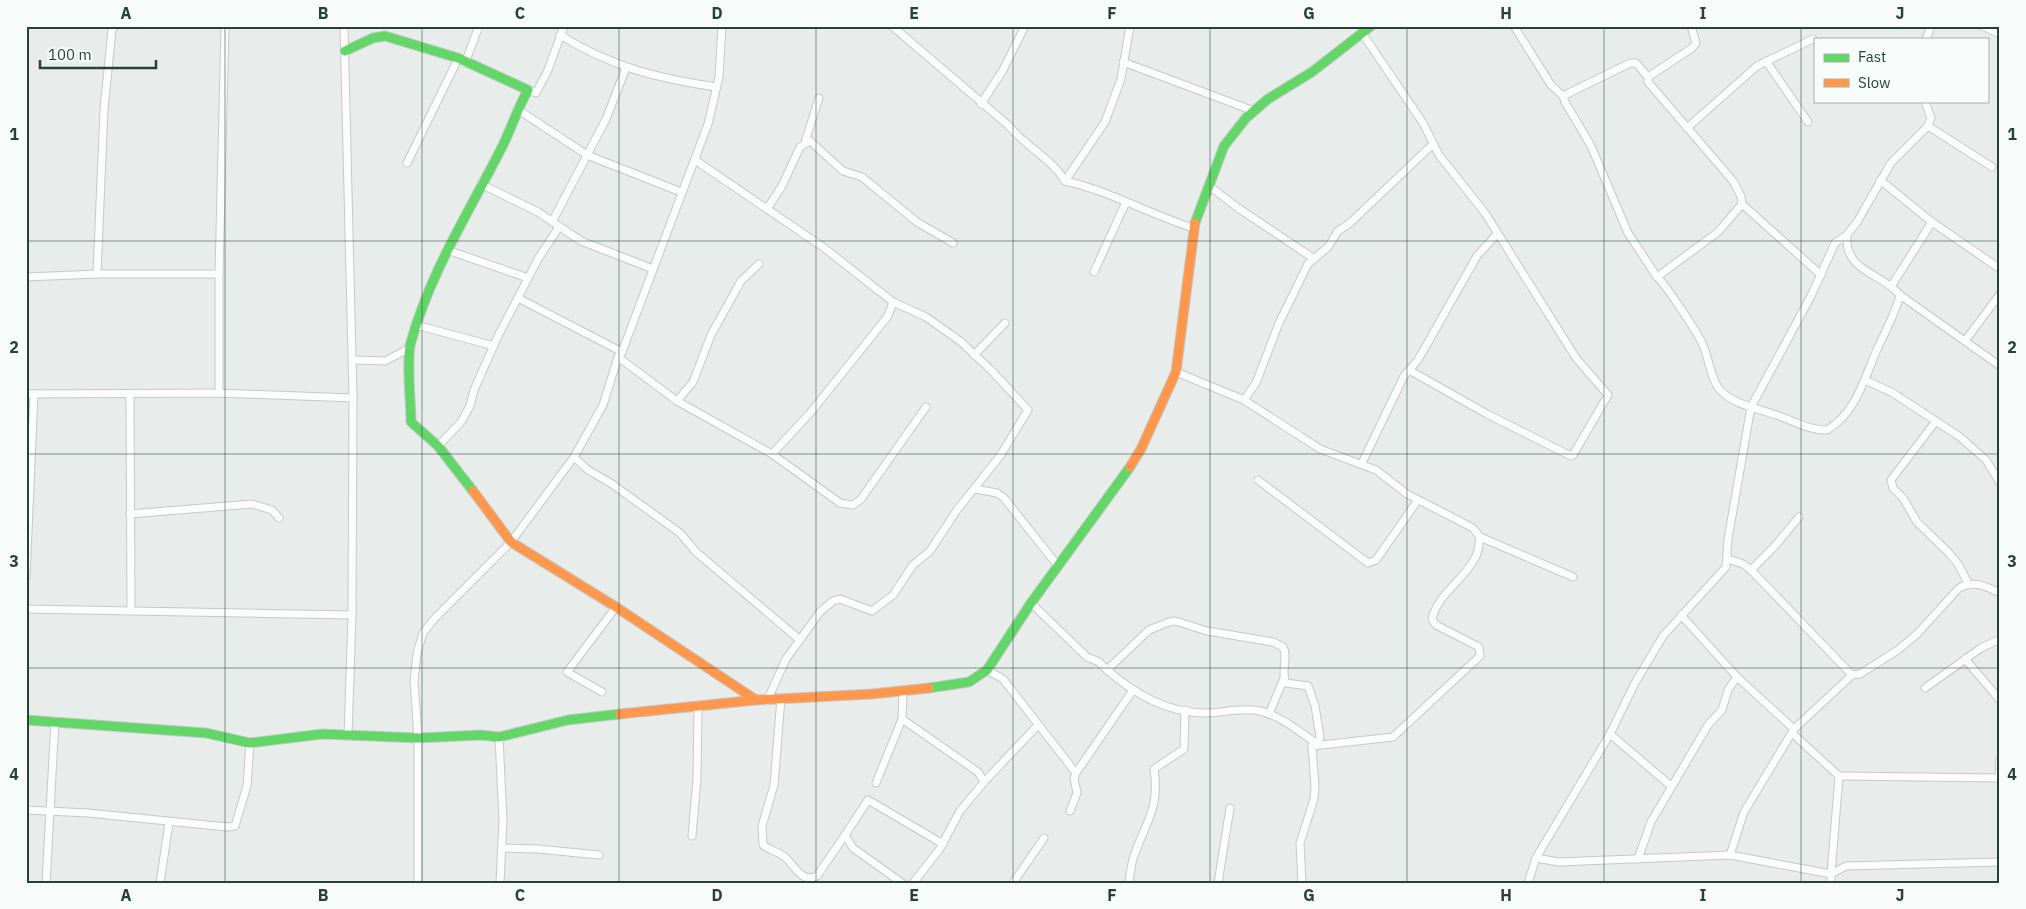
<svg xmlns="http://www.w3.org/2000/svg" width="2026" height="909" font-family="'IBM Plex Sans',sans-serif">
  <rect width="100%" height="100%" fill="#e8edeb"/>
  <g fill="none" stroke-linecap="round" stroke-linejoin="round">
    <g stroke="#c5cac8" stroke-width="9">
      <g id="street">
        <polyline points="115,26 112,30 104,109 97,274 219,274 225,26"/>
        <polyline points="344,26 353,398 352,615 348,736"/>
        <path d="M892 26 1008 125C1025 146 1051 158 1065 181 1110 191 1149 214 1193 228"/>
        <polyline points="1514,26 1551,85 1563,96"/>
        <path d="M1691 26 1696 43 1692 48 1648 77V82L1733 181 1741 196 1742 204 1718 232 1657 277C1664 282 1697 332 1702 343 1709 357 1710 378 1720 390 1734 405 1757 408 1776 415 1792 420 1810 431 1827 430 1855 414 1864 380 1876 352 1884 333 1895 315 1900 295"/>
        <polyline points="1982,26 2000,34"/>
        <polyline points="1362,33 1423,123 1439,155 1485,213 1576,358 1608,395 1573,455 1571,456 1487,414 1409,370"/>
        <path d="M560 35C612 67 656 78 716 87"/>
        <polyline points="1926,39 1931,26"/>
        <polyline points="1766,61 1808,122"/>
        <polyline points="1123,62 1254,111"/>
        <polyline points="465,63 479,26"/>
        <polyline points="1648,77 1636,63 1630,63 1563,96 1565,102 1591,146 1628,233 1657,277"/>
        <polyline points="528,90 536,93 548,70 564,26"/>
        <polyline points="981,104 1003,70 1025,26"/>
        <polyline points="517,109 587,155 681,192"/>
        <polyline points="1928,126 1992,167"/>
        <polyline points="1687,128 1757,66 1813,39"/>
        <polyline points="805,142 819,98"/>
        <polyline points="695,160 823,247 893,302 926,317 960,341 991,370 1028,410 1000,456 957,510 930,551 913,565 893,595 872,611 840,599 833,601 820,612 786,659 767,701"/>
        <polyline points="407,163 458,59"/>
        <polyline points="1880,180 1932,222 2000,269"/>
        <polyline points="1065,181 1105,122 1121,79 1130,26"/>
        <polyline points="481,184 538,212 581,241 653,269"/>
        <polyline points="1208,185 1238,208 1313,258"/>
        <polyline points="1742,204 1821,275"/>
        <polyline points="767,209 782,186 800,147 810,141 843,171 862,177 917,222 953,243"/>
        <polyline points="552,222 606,119 626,68"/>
        <path d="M1847 235C1844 272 1881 272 1900 295L2000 366"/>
        <polyline points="450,251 528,278"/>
        <polyline points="1094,272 1126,202"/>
        <polyline points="219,274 219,393"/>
        <polyline points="26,277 97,274"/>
        <polyline points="1892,285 1932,222"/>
        <polyline points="518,298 622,352"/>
        <polyline points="416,325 494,346"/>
        <polyline points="1965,341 2000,294"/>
        <polyline points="974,355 1005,323"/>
        <polyline points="618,357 677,401 772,454 840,503 853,505 861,499 926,407"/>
        <polyline points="353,360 385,361 410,348"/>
        <path d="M1176 372 1244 400 1320 449 1376 470 1407 494 1473 528 1480 537C1479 543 1479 550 1476 556 1465 580 1438 593 1432 619L1436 625 1479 647 1480 656 1393 737 1312 746"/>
        <polyline points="1865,380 1893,393 1960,437 1986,460 2000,483"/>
        <polyline points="26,394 219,393 353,398"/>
        <polyline points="130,395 131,610"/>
        <polyline points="1244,400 1256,383 1279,323 1308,264 1328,247 1338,231 1350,223 1433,144"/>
        <polyline points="677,401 693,382 711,335 741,281 759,264"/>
        <polyline points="1936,421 1891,480 1893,488 1903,498 1917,522 1949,553 1958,564 1968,583"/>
        <polyline points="438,446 461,422 470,406 474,390 498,336 538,259 559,227"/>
        <polyline points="772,454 811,412 888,316 893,302"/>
        <polyline points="574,457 588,470 612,484 680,533 696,552 800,640"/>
        <polyline points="1362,463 1404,376 1418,360 1477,256 1497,234"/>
        <polyline points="1258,480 1368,563 1376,560 1418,500"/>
        <polyline points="975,489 997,493 1004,498 1058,566"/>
        <polyline points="130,514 252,504 272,510 279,518"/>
        <polyline points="1480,537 1573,577"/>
        <path d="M1728 559 1743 564 1751 570 1852 675 1860 674 1898 650 1917 634 1959 588C1974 580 1985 586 2000 593"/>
        <polyline points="1751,570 1774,547 1799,517"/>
        <polyline points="26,577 34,394"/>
        <path d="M1031 603 1087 657 1099 662 1107 670 1149 630 1169 622 1175 621 1207 631 1273 642 1283 647C1289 658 1280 671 1286 683L1308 686 1315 706 1320 737 1319 741 1312 746 1315 786 1314 799 1300 843 1302 883"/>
        <polyline points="26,609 352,615"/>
        <polyline points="1681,615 1737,677 1794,729"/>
        <polyline points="1965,659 2000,700"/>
        <polyline points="987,670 1003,679 1076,773 1074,778 1077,793 1070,811"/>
        <path d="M1107 670C1135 694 1167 713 1206 713 1223 713 1243 707 1260 711 1281 716 1298 731 1316 743"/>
        <polyline points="1925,688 1981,648 2000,639"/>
        <polyline points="602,692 567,672 616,607"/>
        <polyline points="903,692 902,719 978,772 984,782 960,811 939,850 913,883"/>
        <path d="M781 698 774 785 762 826 763 845C770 850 778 852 785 857 794 865 802 884 817 876L845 835 853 848 902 883"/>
        <polyline points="1269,714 1284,678"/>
        <polyline points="1792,733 1839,776 1831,874 1846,866 2000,862"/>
        <polyline points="1610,734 1671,786"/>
        <polyline points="499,737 503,821 500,883"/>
        <polyline points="1076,773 1133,690"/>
        <polyline points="1839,776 2000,778"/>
        <polyline points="1999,778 2000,759"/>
        <polyline points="984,782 1038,725"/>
        <polyline points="876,783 902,719"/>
        <polyline points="26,810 88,813 227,827 235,826 247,786 250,743"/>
        <polyline points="845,835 868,800 943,844"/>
        <polyline points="692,836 697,779 698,706"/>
        <polyline points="503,848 538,849 599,855"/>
        <polyline points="1730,855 1744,812 1794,729 1852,675"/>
        <polyline points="1536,858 1559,862 1730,855 1831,874 1831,883"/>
        <polyline points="1638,859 1651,822 1708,725 1722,710 1728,690 1737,677"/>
        <polyline points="46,883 55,721"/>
        <polyline points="160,883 169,823"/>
        <polyline points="418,883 418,738 414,681 417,653 423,633 435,618 511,542 574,457 603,405 618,357 622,352 708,124 719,77 722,26"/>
        <polyline points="1013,883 1044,838"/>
        <path d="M1129 883C1130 874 1131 864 1134 856 1146 821 1160 809 1154 769L1184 749 1185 710"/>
        <polyline points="1218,883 1230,808"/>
        <polyline points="1528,883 1536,858 1610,734 1635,683 1663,636 1726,567 1728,539 1751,407 1811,296 1835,243 1847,235 1857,222 1891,163 1928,126 1931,118 1925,101"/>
      </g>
    </g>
    <g stroke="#c3cbc8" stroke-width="11">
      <g id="fast">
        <path d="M345 51 373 38 385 36 458 58 528 90C517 109 511 130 501 149 469 212 430 273 411 342 406 358 411 403 411 422L438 446 473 491"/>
        <polyline points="1195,223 1224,146 1246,118 1268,99 1312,72 1371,26"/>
        <polyline points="929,688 969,682 987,670 1031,603 1130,467"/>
        <polyline points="26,720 206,733 250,743 322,734 418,738 481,735 499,737 568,720 620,714"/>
      </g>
    </g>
    <g stroke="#c3cbc8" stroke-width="11">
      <g id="slow">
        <polyline points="1130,467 1141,449 1176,372 1195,223"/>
        <polyline points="473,491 511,542 616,607 756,700"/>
        <polyline points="620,714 756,700 872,694 929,688"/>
      </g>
    </g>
    <use href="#street" stroke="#fcfcfc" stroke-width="7"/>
    <use href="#fast" stroke="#63d668" stroke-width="9"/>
    <use href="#slow" stroke="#ff974d" stroke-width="9"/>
  </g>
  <path fill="none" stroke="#24423a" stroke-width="1" stroke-opacity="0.55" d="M225 26V883M422 26V883M619 26V883M816 26V883M1013 26V883M1210 26V883M1407 26V883M1604 26V883M1801 26V883M26 241H2000M26 454H2000M26 668H2000"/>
  <rect width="2026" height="909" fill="none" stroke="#f7fbf9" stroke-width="55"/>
  <rect x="1814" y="38" width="175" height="65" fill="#f7fbf9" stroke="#a3b1ad"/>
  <rect x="1824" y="54" width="25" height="8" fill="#63d668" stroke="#a3b1ad"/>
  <text x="1858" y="62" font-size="15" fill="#24423a">Fast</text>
  <rect x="1824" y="79" width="25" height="8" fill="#ff974d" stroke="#a3b1ad"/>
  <text x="1858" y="88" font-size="15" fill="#24423a">Slow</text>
  <path d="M40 60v8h116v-8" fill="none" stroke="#24423a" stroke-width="2.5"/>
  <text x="48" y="60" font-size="15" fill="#24423a" stroke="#f7fbf9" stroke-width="4" paint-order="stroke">100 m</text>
  <rect x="28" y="28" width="1970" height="854" fill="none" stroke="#24423a" stroke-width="2"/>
  <g font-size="16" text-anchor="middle" font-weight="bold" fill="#24423a">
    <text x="126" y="19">A</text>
    <text x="323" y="19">B</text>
    <text x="520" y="19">C</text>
    <text x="717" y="19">D</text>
    <text x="914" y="19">E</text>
    <text x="1112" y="19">F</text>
    <text x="1309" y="19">G</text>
    <text x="1506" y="19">H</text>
    <text x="1703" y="19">I</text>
    <text x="1900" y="19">J</text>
    <text x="14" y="140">1</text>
    <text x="2012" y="140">1</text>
    <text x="14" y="353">2</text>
    <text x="2012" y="353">2</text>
    <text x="14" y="567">3</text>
    <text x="2012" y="567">3</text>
    <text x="14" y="780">4</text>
    <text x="2012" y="780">4</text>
    <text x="126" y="901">A</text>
    <text x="323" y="901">B</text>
    <text x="520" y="901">C</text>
    <text x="717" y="901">D</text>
    <text x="914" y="901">E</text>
    <text x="1112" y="901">F</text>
    <text x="1309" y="901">G</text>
    <text x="1506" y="901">H</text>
    <text x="1703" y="901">I</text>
    <text x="1900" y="901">J</text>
  </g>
</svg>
